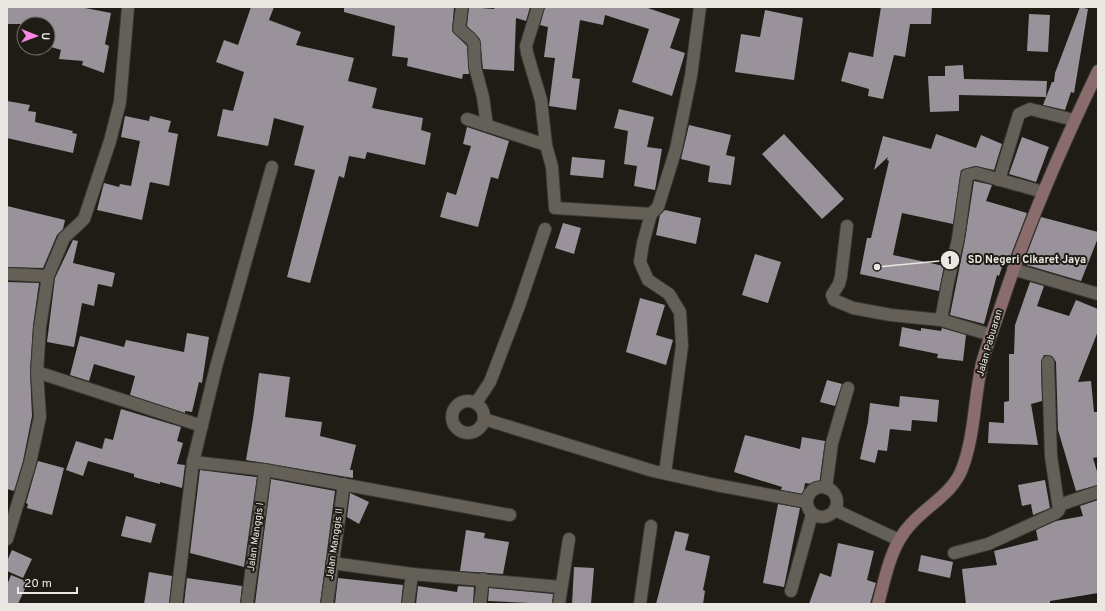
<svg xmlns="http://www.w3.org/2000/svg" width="1105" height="611" font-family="Overpass,sans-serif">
  <rect width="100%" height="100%" fill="#1f1c15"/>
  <g fill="#99929a">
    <polygon points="7,7 80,7 111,13 105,44 109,46 104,73 82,65 83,61 59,59 61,50 48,46 48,24 7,24"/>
    <polygon points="251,7 274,7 269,20 301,32 296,45 354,58 348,81 377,88 372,108 423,118 421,130 431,133 425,165 367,152 365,159 349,156 344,178 339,176 310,283 287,277 315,170 294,165 304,126 274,118 268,146 217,136 223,109 233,111 244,72 216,62 224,40 238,45"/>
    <polygon points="344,7 454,7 452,31 467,46 469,74 463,74 462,79 407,66 408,58 392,56 395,26 344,12"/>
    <polygon points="469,7 494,9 495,7 530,7 526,21 516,18 514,71 483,69 480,39 467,26"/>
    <polygon points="545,7 645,7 680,19 670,48 685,53 672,96 632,82 649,29 605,15 603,25 580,20 572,78 580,79 576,110 549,106 555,58 544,57 548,27 540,25"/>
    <polygon points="881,7 932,7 931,24 910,24 905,57 894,55 883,99 868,96 869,89 841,81 849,52 873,57"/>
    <polygon points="1080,7 1088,9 1074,93 1071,92 1065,110 1043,105 1052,82 1054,82 1055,73"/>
    <polygon points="765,10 803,18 794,80 735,72 741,34 760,37"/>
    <polygon points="1029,14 1050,15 1048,52 1027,51"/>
    <polygon points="963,65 964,79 1047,81 1046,97 959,95 959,111 930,112 928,76 945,76 945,66"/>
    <polygon points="7,101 30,105 28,111 36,112 35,122 73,131 72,133 77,134 73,153 7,138"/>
    <polygon points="619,109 654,117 647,147 662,149 655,190 634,186 637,166 624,164 628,131 614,128"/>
    <polygon points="125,116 149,121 150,116 171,121 168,132 178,134 169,186 150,182 142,220 97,210 104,183 119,187 120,184 131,186 140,141 121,137"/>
    <polygon points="689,125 731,135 726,155 735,157 731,185 708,182 710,166 681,159"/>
    <polygon points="467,127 509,141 498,179 491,177 478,227 440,217 447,192 456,195 471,146 463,144"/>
    <polygon points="784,134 844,199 822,219 762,154"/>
    <polygon points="936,134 976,148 981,135 1002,144 994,170 975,166 961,170 953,224 902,213 893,255 944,266 939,291 860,274 867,238 871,238 889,161 887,160 888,157 874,170 883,136 931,149"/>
    <polygon points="1022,137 1049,147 1036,182 1009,174"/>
    <polygon points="572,157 605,160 603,178 570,175"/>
    <polygon points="974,181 992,185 986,201 1027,213 1009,260 1005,258 999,276 997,275 984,324 950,315 965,240"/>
    <polygon points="7,206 65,220 63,229 57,235 43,268 7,267"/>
    <polygon points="665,210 701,218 696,244 656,235 660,215"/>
    <polygon points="1041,217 1098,232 1098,238 1081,281 1023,264"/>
    <polygon points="563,223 581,228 574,254 555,248"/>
    <polygon points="73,240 78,241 73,263 115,273 112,287 98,284 94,306 82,303 74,347 47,342 55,278"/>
    <polygon points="755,254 781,262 768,303 742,295"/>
    <polygon points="7,282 39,283 33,326 30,372 32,416 23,461 14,491 7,489"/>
    <polygon points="1030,282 1044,286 1037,306 1069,316 1076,300 1098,309 1098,331 1078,382 1091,381 1094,412 1098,412 1098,457 1093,458 1098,475 1098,485 1076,491 1058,430 1056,362 1052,356 1044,355 1041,362 1042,401 1031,404 1038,445 988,443 989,422 1004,423 1004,402 1009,401 1009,354 1014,354 1015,325"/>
    <polygon points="640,298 665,305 656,335 673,340 666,365 626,352"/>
    <polygon points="902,327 921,331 921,328 941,331 942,328 966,335 963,361 937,358 938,354 899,346"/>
    <polygon points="187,333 209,337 202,383 199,382 192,412 185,411 185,413 130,395 135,376 94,364 89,381 70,375 80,336 124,347 126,340 184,352"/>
    <polygon points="259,373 290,377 285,417 322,422 320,436 356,445 350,470 353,470 353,478 246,460 253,419"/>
    <polygon points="827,380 842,384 835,406 820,402"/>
    <polygon points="900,396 939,400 937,422 912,420 911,431 890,429 887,451 878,450 875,463 860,459 868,422 870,403 899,407"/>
    <polygon points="121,409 181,427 177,441 183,443 177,464 185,465 182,488 160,482 160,484 134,477 134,474 88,461 83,476 66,470 76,441 102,449 105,438 113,440"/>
    <polygon points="745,435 800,449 802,437 825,441 819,485 805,483 803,494 781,490 782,487 734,472"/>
    <polygon points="38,461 64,468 52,515 27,508 28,504 26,503"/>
    <polygon points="200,470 257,477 244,567 190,553"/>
    <polygon points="271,479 335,491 320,604 255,604"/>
    <polygon points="1045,480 1050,508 1033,515 1031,504 1022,506 1018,485"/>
    <polygon points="350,493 369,502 359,524 347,517"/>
    <polygon points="1098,500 1098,593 1050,601 1050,604 966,604 962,569 997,565 994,551 1038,540 1036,530 1056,521 1083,516 1080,506"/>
    <polygon points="778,504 800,508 784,587 763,583"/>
    <polygon points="126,516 156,524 151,543 121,536"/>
    <polygon points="466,530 485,533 484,538 509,542 503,574 460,571"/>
    <polygon points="675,531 689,534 685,550 710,556 703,590 705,591 703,604 656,604"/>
    <polygon points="838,543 874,551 867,580 876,583 870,604 809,604 820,573 831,577"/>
    <polygon points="12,550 32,559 23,578 7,571 7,561"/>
    <polygon points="921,555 953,562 950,578 918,571"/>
    <polygon points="574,567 594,568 591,604 572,604"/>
    <polygon points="149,572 172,576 169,604 144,604"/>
    <polygon points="11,575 28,582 18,604 7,604 7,585"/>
    <polygon points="187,578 242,586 240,604 184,604"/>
    <polygon points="338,578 403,585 401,604 335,604"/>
    <polygon points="418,586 457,592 458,586 474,587 473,604 416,604"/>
    <polygon points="489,588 553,594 552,604 488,601"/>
  </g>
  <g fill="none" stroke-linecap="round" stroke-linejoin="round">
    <g stroke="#3a3834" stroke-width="14">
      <g id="street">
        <polyline points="462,7 459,29 470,38 474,43 475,67 483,97 487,126"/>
        <polyline points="538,7 526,46 527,53 541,100 546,145 552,167 555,208 651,214 658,207 676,149 691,76 700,7"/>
        <polyline points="467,119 546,145"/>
        <polyline points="999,180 1019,114 1030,109 1074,120"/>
        <polyline points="651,214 643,243 640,262 648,280 669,294 680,312 682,346 665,473"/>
        <polyline points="847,226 841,276 839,284 832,295 834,300 853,308 891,315 941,320 991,335"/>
        <polyline points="1013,269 1098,294"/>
        <polyline points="7,274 48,276"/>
        <polyline points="941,320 948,282 958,239 967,175 976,173 1043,192"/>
        <polyline points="37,372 202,426"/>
        <circle cx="468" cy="417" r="16"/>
        <polyline points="476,403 490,382 519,306 545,229"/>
        <polyline points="484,419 653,471 716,485 807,502"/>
        <polyline points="193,462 265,470 510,515"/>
        <circle cx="822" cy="502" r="15"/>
        <polyline points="826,488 832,443 848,388"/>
        <polyline points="1059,505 1098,492"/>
        <polyline points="835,510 899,540"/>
        <polyline points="7,539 30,463 40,417 37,372 40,327 48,276 64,238 84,219 110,141 120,102 128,7"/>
        <polyline points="954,553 988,544 1056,513 1059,510 1051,456 1048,362"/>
        <polyline points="332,563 412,574 561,587"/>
        <polyline points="791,591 812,514"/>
        <polyline points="176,604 193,462 216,367 272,167"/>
        <polyline points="247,604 265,470"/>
        <polyline points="327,604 344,484"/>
        <polyline points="408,604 412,574"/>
        <polyline points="480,604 483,579"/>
        <polyline points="559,604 569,539"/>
        <polyline points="640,604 651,526"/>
      </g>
    </g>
    <g stroke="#3a3834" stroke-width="14">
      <path id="secondary" d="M878 604C886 576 890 546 911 524 927 506 953 493 962 469 975 435 974 398 982 363 988 342 996 321 1003 300 1029 221 1062 146 1098 71"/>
    </g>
    <use href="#street" stroke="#646057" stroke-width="12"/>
    <use href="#secondary" stroke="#8a6c6d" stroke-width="12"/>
  </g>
  <g text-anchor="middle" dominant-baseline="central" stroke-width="4" stroke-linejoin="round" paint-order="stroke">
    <g font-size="10" fill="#eae8e3" stroke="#1f1c15">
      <text transform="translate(990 343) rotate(-74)">Jalan Pabuaran</text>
      <text transform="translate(256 537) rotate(-82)">Jalan Manggis I</text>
      <text transform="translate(335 544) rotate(-82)">Jalan Manggis II</text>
    </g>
  </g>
  <path fill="none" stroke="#eae8e3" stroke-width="1.5" d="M877 267L950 260"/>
  <g fill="#eae8e3" stroke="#1f1c15" stroke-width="1.5">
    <circle cx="877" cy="267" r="4"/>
    <circle cx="950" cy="260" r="10"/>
  </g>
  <g font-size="12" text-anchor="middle" font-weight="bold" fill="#111">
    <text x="950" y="264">1</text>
  </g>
  <g font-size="11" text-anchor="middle" font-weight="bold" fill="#eae8e3" stroke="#1f1c15" stroke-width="4" stroke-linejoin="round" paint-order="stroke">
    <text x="1027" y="263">SD Negeri Cikaret Jaya</text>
  </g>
  <rect width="1105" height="611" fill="none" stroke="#eae8e3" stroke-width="16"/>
  <g transform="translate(36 36) rotate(91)"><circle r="19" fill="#1f1c15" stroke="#706e67"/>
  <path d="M0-3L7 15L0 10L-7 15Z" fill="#fc86e3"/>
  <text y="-6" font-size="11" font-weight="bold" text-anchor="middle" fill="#eae8e3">U</text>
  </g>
  <path d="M18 587v6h59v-6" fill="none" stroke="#eae8e3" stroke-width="2"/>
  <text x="24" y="587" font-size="12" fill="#eae8e3" stroke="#1f1c15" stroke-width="3" paint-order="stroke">20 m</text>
</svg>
